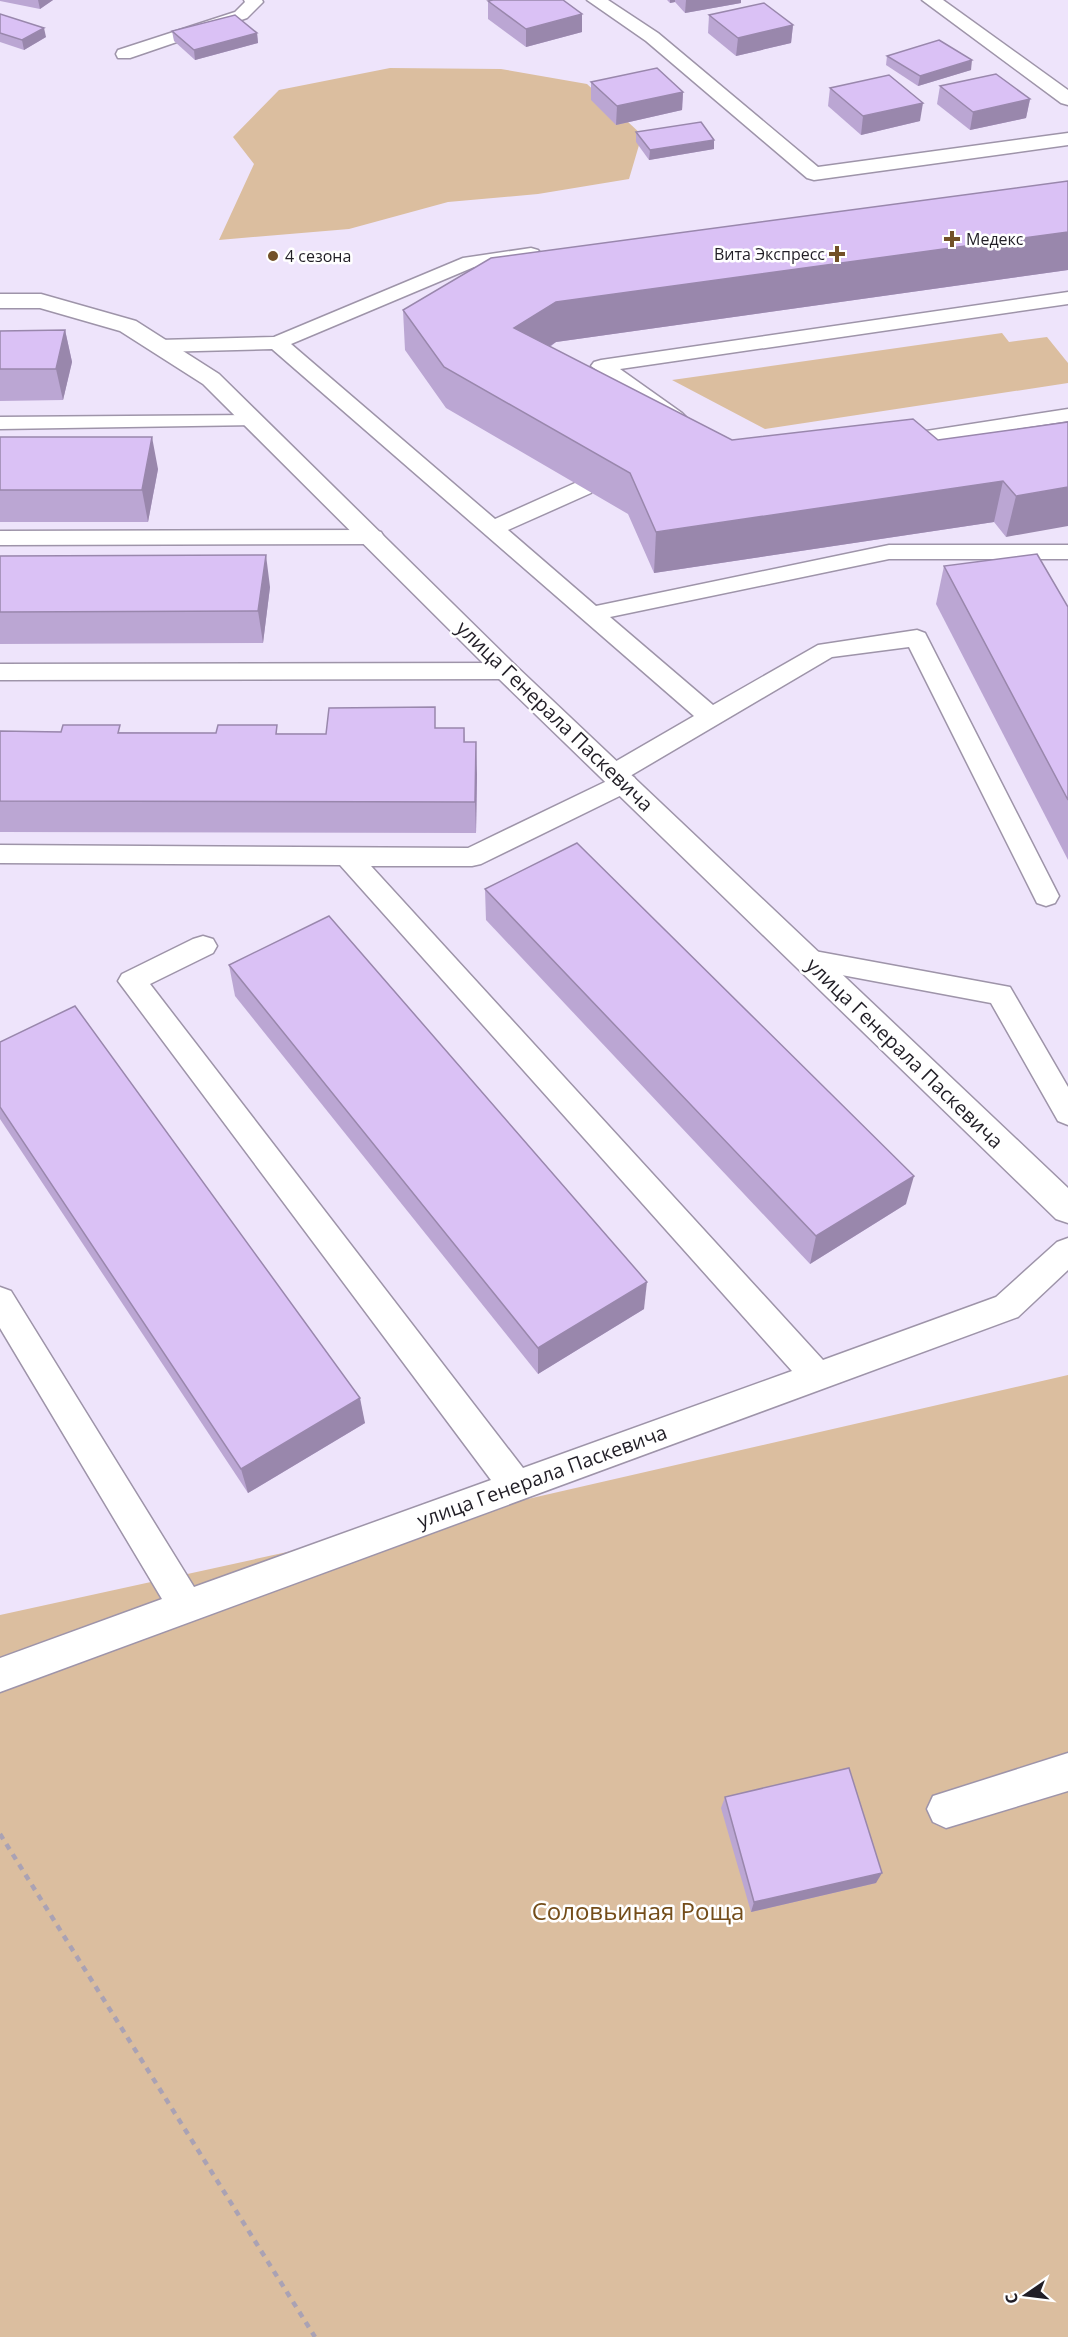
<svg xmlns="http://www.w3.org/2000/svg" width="1068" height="2337" font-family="'Open Sans',sans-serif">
  <rect width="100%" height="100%" fill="#eee4fb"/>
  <g fill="#dbbe9f">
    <polygon points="390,68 501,69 587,84 642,135 629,179 538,194 448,202 349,229 219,240 254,164 233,137 279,90"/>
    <polygon points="1002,333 1009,342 1047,337 1068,363 1068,383 765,429 672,380"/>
    <polygon points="1068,1375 1068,2337 0,2337 0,1615 493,1507"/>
  </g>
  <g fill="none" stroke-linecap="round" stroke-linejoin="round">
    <g stroke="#9e94a9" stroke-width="3">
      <g id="lane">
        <polygon points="244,0 262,0 263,2 247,18 130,58 118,58 116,54 118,50 235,12 245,2"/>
        <polygon points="531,248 538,250 541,254 538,258 474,267 291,344 495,519 575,483 583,481 591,483 594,488 591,493 508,530 596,606 889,545 1068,545 1068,559 889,559 610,617 713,705 818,645 917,630 925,633 1059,896 1055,903 1046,906 1037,903 909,647 832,657 630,776 634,777 638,783 634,789 481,864 472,866 371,866 823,1360 996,1297 1057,1242 1068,1238 1068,1270 1018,1317 0,1692 0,1658 162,1599 0,1328 0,1287 11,1291 194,1587 491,1480 118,981 122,974 193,939 203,936 213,939 217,946 213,953 150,984 523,1468 792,1371 340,865 0,863 0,845 468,848 609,780 602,773 606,767 694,716 272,349 159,352 152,350 149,346 152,342 159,340 274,337 463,258"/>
        <polygon points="1068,292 1068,304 620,369 682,413 686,417 682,421 675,423 668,421 591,366 594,362 601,360"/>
        <polygon points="1068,409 1068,421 894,448 886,447 883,442 886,437 894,436"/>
        <polygon points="254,415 261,417 265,421 261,425 0,429 0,417"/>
        <polygon points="373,530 381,532 384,537 381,542 373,544 0,545 0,531"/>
        <polygon points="506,663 515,665 518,671 515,677 506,679 0,680 0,664"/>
        <polygon points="809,950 1010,987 1068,1087 1068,1125 1058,1121 991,1003 799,967 795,960 799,953"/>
        <polygon points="1068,1753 1068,1791 946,1828 933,1822 927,1809 933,1796"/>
      </g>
    </g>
    <g stroke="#9e94a9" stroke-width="3">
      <g id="street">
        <polygon points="587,0 608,0 658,33 818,167 1068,133 1068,145 814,180 807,178 646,41"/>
        <polygon points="922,0 943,0 1068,90 1068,105 1061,103"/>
        <polygon points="0,294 41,294 136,321 219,374 515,665 1068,1188 1068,1223 1056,1219 497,677 203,384 120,331 40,308 0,308"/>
      </g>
    </g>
    <polyline stroke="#aaa2b4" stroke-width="4.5" stroke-dasharray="6 6" stroke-linecap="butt" points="0,1834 315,2337"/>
    <use href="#lane" fill="#fff" fill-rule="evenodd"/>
    <use href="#street" fill="#fff" fill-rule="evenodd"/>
  </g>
  <g fill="#bba6d3">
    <polygon points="0,0 53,0 40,9 0,1"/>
    <polygon points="667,0 741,0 741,3 685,13 675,2 670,3"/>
    <polygon points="488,1 582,14 582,32 526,47 488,19"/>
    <polygon points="0,14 46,37 24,50 0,42"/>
    <polygon points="709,15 793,25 791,43 736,56 708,33"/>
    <polygon points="172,31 257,33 258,43 195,60 174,41"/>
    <polygon points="887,56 971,70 918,86 886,65"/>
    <polygon points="591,82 683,92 682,110 616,125 591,100"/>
    <polygon points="940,86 1030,99 1026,118 970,130 937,104"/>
    <polygon points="830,88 920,121 861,135 828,106"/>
    <polygon points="636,132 714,149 649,160 636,142"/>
    <polygon points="1068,181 1068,270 556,342 550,347 732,440 938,440 1068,422 1006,537 994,522 654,573 628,514 446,408 405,350 403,310"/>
    <polygon points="65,330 72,362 63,400 0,401 0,331"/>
    <polygon points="0,437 158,469 148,522 0,522"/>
    <polygon points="0,556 270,587 263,643 0,644"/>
    <polygon points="944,566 1068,607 1068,860 936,604"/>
    <polygon points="436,728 464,728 465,742 477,774 476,833 0,832 0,731 326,734"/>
    <polygon points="485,889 906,1204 810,1264 486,920"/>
    <polygon points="229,965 644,1309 538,1374 235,996"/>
    <polygon points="0,1042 365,1423 248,1493 0,1119"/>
    <polygon points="725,1797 876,1883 751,1912 721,1808"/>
  </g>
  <g fill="#9987ac">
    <polygon points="38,0 53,0 40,9"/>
    <polygon points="670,0 675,0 675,2 670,3"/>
    <polygon points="686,0 741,0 741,3 685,13"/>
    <polygon points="582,14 582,32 526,47 526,29"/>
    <polygon points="793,25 791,43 736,56 738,38"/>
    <polygon points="44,28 46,37 24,50 22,40"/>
    <polygon points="257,33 258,43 195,60 194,50"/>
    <polygon points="972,60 971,70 918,86 920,76"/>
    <polygon points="683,92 682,110 616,125 617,106"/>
    <polygon points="1030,99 1026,118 970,130 973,112"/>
    <polygon points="923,103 920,121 861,135 863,116"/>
    <polygon points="714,140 714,149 649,160 650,150"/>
    <polygon points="1068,232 1068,270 556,342 515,369 514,328 556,302"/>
    <polygon points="65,330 72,362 63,400 56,369"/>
    <polygon points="152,437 158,469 148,522 142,490"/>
    <polygon points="1003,481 994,522 654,573 656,532"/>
    <polygon points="1068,487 1068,526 1006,537 1016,496"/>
    <polygon points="266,555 270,587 263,643 258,611"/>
    <polygon points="476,742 477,774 476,833 475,802"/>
    <polygon points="914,1176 906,1204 810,1264 816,1236"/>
    <polygon points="647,1282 644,1309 538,1374 538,1348"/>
    <polygon points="360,1398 365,1423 248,1493 241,1469"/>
    <polygon points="882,1873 876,1883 751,1912 754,1902"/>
  </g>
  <g fill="#dac1f5" stroke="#9987ac" stroke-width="1.5">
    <polygon points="493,0 563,0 582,14 526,29 488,1"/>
    <polygon points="764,3 793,25 738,38 709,15"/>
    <polygon points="0,14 44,28 22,40 0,33"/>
    <polygon points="235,15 257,33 194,50 172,31"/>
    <polygon points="939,40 972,60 920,76 887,56"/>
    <polygon points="657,68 683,92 617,106 591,82"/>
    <polygon points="996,74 1030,99 973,112 940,86"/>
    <polygon points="889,75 923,103 863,116 830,88"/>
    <polygon points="701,122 714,140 650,150 636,132"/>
    <polygon points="1068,181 1068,232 556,302 514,328 732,440 913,419 938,440 1068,422 1068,487 1016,496 1003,481 656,532 630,473 444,367 403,310 491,258"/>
    <polygon points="65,330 56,369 0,369 0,331"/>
    <polygon points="0,437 152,437 142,490 0,490"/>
    <polygon points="1037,554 1068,607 1068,800 944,566"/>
    <polygon points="266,555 258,611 0,612 0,556"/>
    <polygon points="435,707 435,728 464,728 464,742 476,742 475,802 0,801 0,731 61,732 63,725 120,725 118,733 216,733 218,725 277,725 276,734 326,734 329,708"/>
    <polygon points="577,843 914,1176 816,1236 485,889"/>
    <polygon points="329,916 647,1282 538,1348 229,965"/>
    <polygon points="75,1006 360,1398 241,1469 0,1107 0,1042"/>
    <polygon points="849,1768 882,1873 754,1902 725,1797"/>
  </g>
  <g fill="#725128" stroke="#fff" stroke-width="2">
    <path d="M949 230h6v6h6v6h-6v6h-6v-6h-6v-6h6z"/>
    <path d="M834 245h6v6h6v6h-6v6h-6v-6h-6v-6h6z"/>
    <circle cx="273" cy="256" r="6"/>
  </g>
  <g text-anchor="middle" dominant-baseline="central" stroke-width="5" stroke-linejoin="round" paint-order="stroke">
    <g font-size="16" fill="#211e26" stroke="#fff" text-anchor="start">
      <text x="966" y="239">Медекс</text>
      <text x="825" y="254" text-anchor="end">Вита Экспресс</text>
      <text x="285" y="256">4 сезона</text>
    </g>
    <g font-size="20" fill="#211e26" stroke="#fff">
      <text transform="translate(555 716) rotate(44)">улица Генерала Паскевича</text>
      <text transform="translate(905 1053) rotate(44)">улица Генерала Паскевича</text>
      <text transform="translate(542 1476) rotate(-20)">улица Генерала Паскевича</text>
    </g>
    <g font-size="24" fill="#744d1a" stroke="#fff">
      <text x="638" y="1910">Соловьиная Роща</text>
    </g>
  </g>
  <g transform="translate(1026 2295) rotate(256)" stroke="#ffffff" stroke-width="4.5" paint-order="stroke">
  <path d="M0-4.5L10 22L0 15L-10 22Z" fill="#211e26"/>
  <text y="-9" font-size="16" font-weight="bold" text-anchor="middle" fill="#211e26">С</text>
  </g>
</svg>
